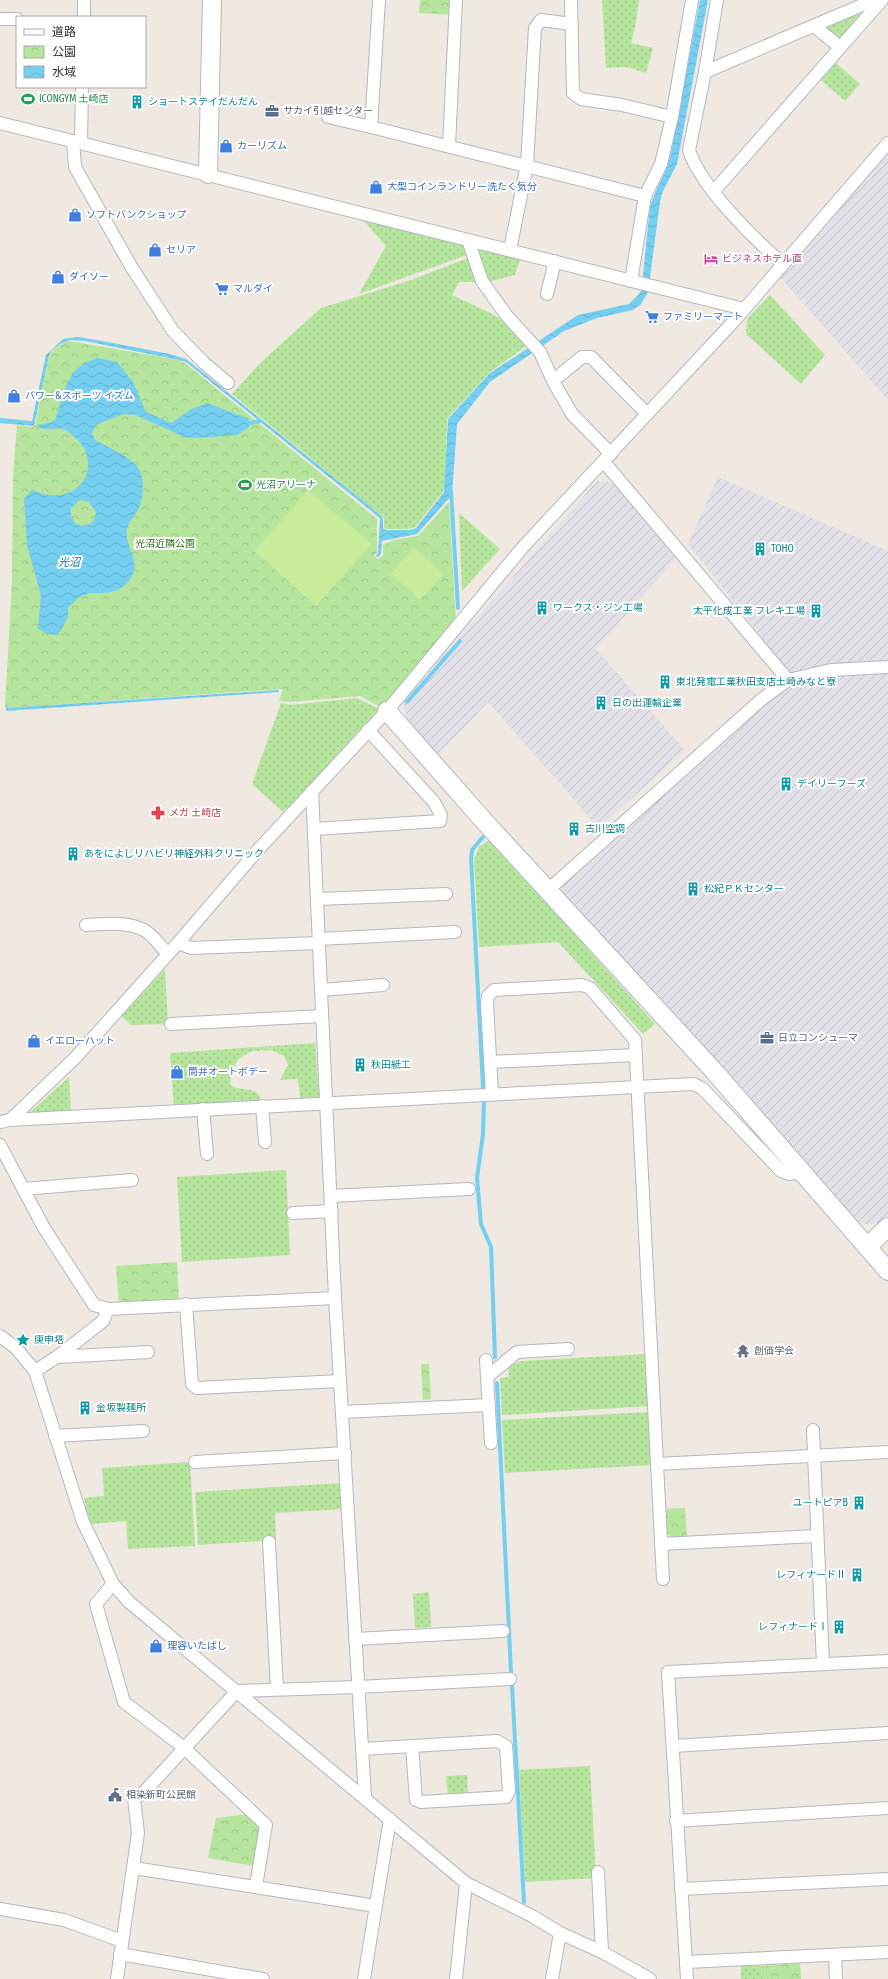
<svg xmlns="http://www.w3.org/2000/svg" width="888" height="1979" font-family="'Fira Sans Condensed','Noto Sans JP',sans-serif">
  <defs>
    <pattern id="industrial-furrows" width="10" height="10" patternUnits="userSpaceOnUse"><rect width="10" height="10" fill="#e3e1e8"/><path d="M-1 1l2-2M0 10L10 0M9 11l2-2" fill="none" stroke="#c3c1c7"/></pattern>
    <pattern id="grass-dots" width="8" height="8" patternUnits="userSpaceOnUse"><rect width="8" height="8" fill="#b6e59e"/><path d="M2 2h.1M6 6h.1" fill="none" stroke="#9dc588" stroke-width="1.8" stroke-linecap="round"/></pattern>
    <pattern id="park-crowns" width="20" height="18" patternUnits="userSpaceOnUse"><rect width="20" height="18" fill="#b6e59e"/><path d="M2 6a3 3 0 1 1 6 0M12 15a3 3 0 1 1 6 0" fill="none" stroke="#9dc588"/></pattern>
    <pattern id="water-waves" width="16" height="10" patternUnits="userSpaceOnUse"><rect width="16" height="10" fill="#75cff0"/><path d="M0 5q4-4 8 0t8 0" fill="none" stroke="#66b2ce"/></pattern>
  </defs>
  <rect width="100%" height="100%" fill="#efe9e1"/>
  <g fill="url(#industrial-furrows)">
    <polygon points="888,154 888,400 781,278"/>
    <polygon points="718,477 888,551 888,661 838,664 805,669 795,673 788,671 688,544"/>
    <polygon points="597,481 617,483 678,556 596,649 685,750 599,828 488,702 436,757 407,722 403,702"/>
    <polygon points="888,672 888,1217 877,1223 867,1224 859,1222 850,1213 563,895 562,889 564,884 749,714 768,700 793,687 813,681 836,676"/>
  </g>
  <g fill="url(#grass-dots)">
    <polygon points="602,0 639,0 636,23 631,43 653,48 646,73 627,67 606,68"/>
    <polygon points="856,14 860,14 838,40 823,28"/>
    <polygon points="836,63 860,84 845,101 821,80"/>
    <polygon points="363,220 465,246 467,255 359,294 386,246"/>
    <polygon points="481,248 520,260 515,275 487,282 477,249"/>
    <path d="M468 258 477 282H459L452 295C471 305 524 323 525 347L490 372 447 419 445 485 443 492 415 527 410 529H386L384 528V518L377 512 232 394 260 363 321 308 411 280Z"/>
    <polygon points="770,295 825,355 801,384 746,334 747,319"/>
    <polygon points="459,513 500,549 462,591"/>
    <polygon points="357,698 379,709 289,807 282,811 252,784 281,703 291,705"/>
    <polygon points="490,839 655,1024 643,1034 558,942 479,947 474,860 479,847"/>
    <polygon points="165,969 168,1024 131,1025 121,1016"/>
    <path d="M315 1043 319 1097 300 1098 298 1079 280 1080 288 1065 284 1056 271 1050 253 1051 244 1055 238 1060 231 1072 230 1084C238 1093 255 1085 260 1097L259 1101 174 1107 170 1053Z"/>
    <polygon points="69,1077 71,1111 27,1115"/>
    <polygon points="286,1170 290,1255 182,1262 177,1177"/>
    <polygon points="646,1354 649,1406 502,1415 500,1378 509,1377 508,1366 522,1361"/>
    <polygon points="649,1412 652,1465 505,1473 502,1420"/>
    <polygon points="190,1462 195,1546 128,1549 126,1521 92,1524 88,1517 84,1498 104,1496 102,1468"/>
    <polygon points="341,1483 343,1509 275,1513 276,1540 198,1545 195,1492"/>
    <polygon points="429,1592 431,1627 415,1628 413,1594"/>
    <polygon points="590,1766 596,1878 525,1882 519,1770"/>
    <polygon points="467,1775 468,1794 448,1795 446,1776"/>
    <polygon points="741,1966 761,1966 762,1979 741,1979"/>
  </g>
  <g fill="url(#park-crowns)">
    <polygon points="420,0 453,0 452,15 419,13"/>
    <path d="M70 341 179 360 185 363 377 519V553L374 556 378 559 383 555V545L393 540 418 536 449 502 456 622 382 708 360 696 290 702 279 701 283 689 5 708 12 580 13 478 17 425 33 427 35 425 49 357C53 348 61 343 70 341Z"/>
    <polygon points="177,1262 179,1301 119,1305 116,1266"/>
    <polygon points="421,1364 429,1364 431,1399 423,1400"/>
    <polygon points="685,1508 687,1538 675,1539 666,1533 665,1509"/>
    <polygon points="249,1814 260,1826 253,1866 208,1858 216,1818"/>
    <polygon points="800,1963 801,1979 762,1979 761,1966"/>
  </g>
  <g fill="#c9ec9a">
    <polygon points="308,490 372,544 316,606 254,551"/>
    <polygon points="414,547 443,574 420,600 390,574"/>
  </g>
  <g fill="url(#water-waves)" fill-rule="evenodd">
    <path d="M700 0H708L677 164 663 191 660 202 648 292 641 304 633 310 597 318 564 331 490 382 457 424 452 495 417 534 382 541 381 554 378 557 376 556 378 553 380 518 186 362 179 360 85 341 70 340 60 344 51 351 49 356 34 426 0 423V418L32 421 46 355 63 339 78 337 97 340 170 354 186 359 377 512 383 518V528L386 530H410L416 528 444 492 448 419 490 373 578 315 629 304 638 295 641 291 643 275 650 207C656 188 667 172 671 153Z"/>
    <path d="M98 358 117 362 133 382 146 412 171 423 190 410 207 403 249 419V427L237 435 196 438 184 437 136 415 123 414 96 425 92 433 95 440C107 447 129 456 137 466 145 477 144 496 139 508 136 515 129 519 127 529 124 551 147 564 125 585 116 594 102 593 91 593 82 594 74 601 68 608V618L58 635 48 634 38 629 41 596 27 545 24 499 32 490C80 512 111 460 67 431 58 425 47 432 38 427V425L51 422 55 420C65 392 66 366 98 358ZM80 500 89 502 96 512C95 533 67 529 71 508Z"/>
    <polygon points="279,690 279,692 6,711 6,708"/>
  </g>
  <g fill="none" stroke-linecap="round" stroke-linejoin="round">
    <g stroke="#75cff0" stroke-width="4">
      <polyline points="250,423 260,421"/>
      <polyline points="451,491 458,608"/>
      <polyline points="407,702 460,641"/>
      <polyline points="483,1087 471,859 472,850 483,837"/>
      <polyline points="484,1102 483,1134 477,1178 481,1224 491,1247 495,1357"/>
      <polyline points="497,1383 511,1672"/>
      <polyline points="512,1686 524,1902"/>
    </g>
    <g stroke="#b4b7c1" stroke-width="14">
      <g id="street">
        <polyline points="379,0 371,127 645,196"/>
        <polyline points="571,0 573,93 581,99 622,105 672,117"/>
        <path d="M717 0 705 72 689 150C700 186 754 239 783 264"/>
        <polyline points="84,17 84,0"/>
        <polyline points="0,19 17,19"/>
        <polyline points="814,26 840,47"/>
        <polyline points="705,72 874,0"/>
        <polyline points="328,117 371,127"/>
        <polyline points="0,123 744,309"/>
        <polyline points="73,141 75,167 132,268 173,331 204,363 228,383"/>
        <polyline points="81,143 82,87"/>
        <polyline points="449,146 456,0"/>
        <polyline points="714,191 882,0"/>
        <polyline points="468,240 482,281 507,316 540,352 554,383 572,414 611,454"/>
        <polyline points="510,250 527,165 535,28 541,20 572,24"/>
        <polyline points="631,281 645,196 661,164 672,117 692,0"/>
        <polyline points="547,294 555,261"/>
        <polyline points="559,376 582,357 591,357 647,414"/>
        <polyline points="604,462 788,680"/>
        <polyline points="312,791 335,1298 365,1797"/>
        <polyline points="314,829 440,821 441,815 434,802 368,730"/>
        <polyline points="548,890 762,699 788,680 831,670 888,667"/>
        <polyline points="318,899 446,894"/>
        <path d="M86 925C104 924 127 921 144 930 153 935 161 947 168 954"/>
        <polyline points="319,939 455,932"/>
        <polyline points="178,943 191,948 319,943"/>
        <polyline points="321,990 383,985"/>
        <polyline points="171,1024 322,1016"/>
        <polyline points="490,1062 636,1055"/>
        <polyline points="492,1094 487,1004 488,996 494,990 582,985 590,988 635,1040 663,1579"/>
        <polyline points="262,1106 265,1142"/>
        <polyline points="203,1109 207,1154"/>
        <polyline points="10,1120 75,1058 178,943 257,851 387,711 523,547 734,321 888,143"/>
        <polyline points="0,1122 10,1120 693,1084 702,1088 781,1171 789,1174 802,1172"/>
        <polyline points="0,1145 44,1228 94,1305 108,1309 335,1298"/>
        <polyline points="23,1189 132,1180"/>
        <polyline points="331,1196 469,1189"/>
        <polyline points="293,1213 332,1211"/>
        <polyline points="186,1304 192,1384 197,1388 340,1381"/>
        <polyline points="0,1336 15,1347 35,1371 83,1522 113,1584 129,1602 466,1883 532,1916 560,1933 602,1952 650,1979"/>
        <polyline points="57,1357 148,1352"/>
        <polyline points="486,1360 487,1377"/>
        <polyline points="35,1371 57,1357 103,1321 108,1309"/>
        <polyline points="342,1412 489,1405"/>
        <polyline points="813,1430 823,1664"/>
        <polyline points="55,1436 143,1431"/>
        <polyline points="491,1443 487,1377 517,1352 568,1349"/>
        <polyline points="195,1462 345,1453"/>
        <polyline points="657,1464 888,1452"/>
        <polyline points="269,1542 277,1689"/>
        <polyline points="661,1544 817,1536"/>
        <polyline points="113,1584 96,1604 124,1702 183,1747 266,1825 256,1886"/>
        <polyline points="355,1639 503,1631"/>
        <polyline points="673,1746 888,1733"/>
        <polyline points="362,1749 497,1741 506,1746 509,1791 506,1797 421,1802 416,1800 412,1746"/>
        <polyline points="676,1821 888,1808"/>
        <polyline points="134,1868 376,1906"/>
        <polyline points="598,1872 602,1952"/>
        <polyline points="681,1889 888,1879"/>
        <polyline points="0,1909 64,1920 122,1941"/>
        <polyline points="120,1954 263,1979"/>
        <polyline points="835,1956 836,1979"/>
        <polyline points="686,1962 888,1952"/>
        <polyline points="117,1979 138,1833 134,1799 145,1791 237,1691 358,1687 510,1679"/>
        <polyline points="364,1979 390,1819"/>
        <polyline points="456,1979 466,1883"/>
        <polyline points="552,1979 560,1933"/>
        <polyline points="687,1979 668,1672 888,1661"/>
      </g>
    </g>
    <g stroke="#b4b7c1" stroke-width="20">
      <g id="secondary">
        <polyline points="208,174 212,0"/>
        <polyline points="387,711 484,821 713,1070 888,1271"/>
        <polyline points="867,1247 888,1227"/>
      </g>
    </g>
    <use href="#street" stroke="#fff" stroke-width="12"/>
    <use href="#secondary" stroke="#fff" stroke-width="18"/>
  </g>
  <defs>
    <g id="stadium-bare" transform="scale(1.08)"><path d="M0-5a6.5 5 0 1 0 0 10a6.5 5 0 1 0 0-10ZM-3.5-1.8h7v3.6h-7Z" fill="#2e9e5b" stroke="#fff" stroke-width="2.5" paint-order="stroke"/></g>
    <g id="building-bare" transform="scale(1.08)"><path d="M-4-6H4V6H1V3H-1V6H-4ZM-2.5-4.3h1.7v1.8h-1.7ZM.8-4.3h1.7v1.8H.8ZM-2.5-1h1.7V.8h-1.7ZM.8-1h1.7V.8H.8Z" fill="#0f9aa8" stroke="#fff" stroke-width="2.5" paint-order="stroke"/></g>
    <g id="office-bare" transform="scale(1.08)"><path d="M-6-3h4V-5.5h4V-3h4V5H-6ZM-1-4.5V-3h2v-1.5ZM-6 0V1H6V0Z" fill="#5c6f8a" stroke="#fff" stroke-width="2.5" paint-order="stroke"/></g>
    <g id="shop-bare" transform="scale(1.08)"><path d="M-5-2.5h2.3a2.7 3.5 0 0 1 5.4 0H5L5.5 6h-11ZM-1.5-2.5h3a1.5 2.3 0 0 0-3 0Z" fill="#3f7fe0" stroke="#fff" stroke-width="2.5" paint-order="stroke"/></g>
    <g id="hotel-bare" transform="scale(1.08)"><path d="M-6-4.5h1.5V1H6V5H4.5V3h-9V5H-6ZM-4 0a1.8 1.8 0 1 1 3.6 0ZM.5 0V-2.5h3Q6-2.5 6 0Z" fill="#d1479c" stroke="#fff" stroke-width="2.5" paint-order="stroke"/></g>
    <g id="supermarket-bare" transform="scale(1.08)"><path d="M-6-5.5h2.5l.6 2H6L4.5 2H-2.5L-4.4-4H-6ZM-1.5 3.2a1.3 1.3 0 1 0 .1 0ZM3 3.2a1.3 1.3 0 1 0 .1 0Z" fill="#3f7fe0" stroke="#fff" stroke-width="2.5" paint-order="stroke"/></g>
    <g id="pharmacy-bare" transform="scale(1.08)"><path d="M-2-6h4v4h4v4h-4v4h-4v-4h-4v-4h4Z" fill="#e0444e" stroke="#fff" stroke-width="2.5" paint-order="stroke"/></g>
    <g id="sight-bare" transform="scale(1.08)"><path d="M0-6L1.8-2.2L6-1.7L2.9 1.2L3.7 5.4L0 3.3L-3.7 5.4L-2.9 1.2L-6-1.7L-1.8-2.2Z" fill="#0f9aa8" stroke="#fff" stroke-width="2.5" paint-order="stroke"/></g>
    <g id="temple-bare" transform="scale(1.08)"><path d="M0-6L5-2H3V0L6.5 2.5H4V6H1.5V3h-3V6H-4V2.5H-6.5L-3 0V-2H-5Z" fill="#6b7280" stroke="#fff" stroke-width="2.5" paint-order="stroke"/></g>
    <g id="civic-bare" transform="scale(1.08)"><path d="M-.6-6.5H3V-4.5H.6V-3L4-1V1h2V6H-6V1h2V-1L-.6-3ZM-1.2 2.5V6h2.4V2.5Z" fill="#5c6f8a" stroke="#fff" stroke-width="2.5" paint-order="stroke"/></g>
  </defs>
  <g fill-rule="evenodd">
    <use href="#stadium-bare" x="28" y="99"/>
    <use href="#building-bare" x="137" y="102"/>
    <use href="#office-bare" x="272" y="111"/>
    <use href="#shop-bare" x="226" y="146"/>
    <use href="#shop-bare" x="376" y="187"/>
    <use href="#shop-bare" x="75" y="215"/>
    <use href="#shop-bare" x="155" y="250"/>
    <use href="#hotel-bare" x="711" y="259"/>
    <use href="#shop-bare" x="58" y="277"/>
    <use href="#supermarket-bare" x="222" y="289"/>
    <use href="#supermarket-bare" x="652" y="317"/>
    <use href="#shop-bare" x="14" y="396"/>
    <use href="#stadium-bare" x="245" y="485"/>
    <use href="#building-bare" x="760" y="549"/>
    <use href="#building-bare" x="542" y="608"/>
    <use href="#building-bare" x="816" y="611"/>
    <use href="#building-bare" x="665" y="682"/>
    <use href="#building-bare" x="601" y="703"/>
    <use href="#building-bare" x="786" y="784"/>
    <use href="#pharmacy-bare" x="158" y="813"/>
    <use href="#building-bare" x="574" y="829"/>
    <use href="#building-bare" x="73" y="854"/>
    <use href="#building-bare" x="693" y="889"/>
    <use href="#office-bare" x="767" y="1038"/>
    <use href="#shop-bare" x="34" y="1041"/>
    <use href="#building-bare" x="360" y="1065"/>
    <use href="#shop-bare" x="177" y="1072"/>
    <use href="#sight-bare" x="23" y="1340"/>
    <use href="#temple-bare" x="743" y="1351"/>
    <use href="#building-bare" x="85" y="1408"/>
    <use href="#building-bare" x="859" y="1503"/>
    <use href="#building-bare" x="857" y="1575"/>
    <use href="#building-bare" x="839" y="1627"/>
    <use href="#shop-bare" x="156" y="1646"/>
    <use href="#civic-bare" x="115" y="1795"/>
  </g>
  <g text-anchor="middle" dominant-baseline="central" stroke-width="4" stroke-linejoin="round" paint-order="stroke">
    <g font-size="10" fill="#27864d" stroke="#fff" text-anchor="start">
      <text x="39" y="99">ICONGYM 土崎店</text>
      <text x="256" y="485">光沼アリーナ</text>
    </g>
    <g font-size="10" fill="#0d838f" stroke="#fff" text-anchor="start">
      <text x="148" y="102">ショートステイだんだん</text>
      <text x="771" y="549">TOHO</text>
      <text x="553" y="608">ワークス・ジン工場</text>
      <text x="805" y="611" text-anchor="end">太平化成工業 フレキ工場</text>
      <text x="676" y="682">東北発電工業秋田支店土崎みなと寮</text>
      <text x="612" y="703">日の出運輸企業</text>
      <text x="797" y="784">デイリーフーズ</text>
      <text x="585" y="829">古川空調</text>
      <text x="84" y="854">あをによしリハビリ神経外科クリニック</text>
      <text x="704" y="889">松紀ＰＫセンター</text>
      <text x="371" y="1065">秋田紙工</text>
      <text x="34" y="1340">庚申塔</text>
      <text x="96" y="1408">金坂製麺所</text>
      <text x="848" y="1503" text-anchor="end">ユートピアB</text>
      <text x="846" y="1575" text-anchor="end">レフィナードⅡ</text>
      <text x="828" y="1627" text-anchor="end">レフィナードⅠ</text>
    </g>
    <g font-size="10" fill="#4e5e75" stroke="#fff" text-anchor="start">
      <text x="283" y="111">サカイ引越センター</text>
      <text x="778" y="1038">日立コンシューマ</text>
      <text x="126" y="1795">相染新町公民館</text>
    </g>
    <g font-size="10" fill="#366cbe" stroke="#fff" text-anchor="start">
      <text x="237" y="146">カーリズム</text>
      <text x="387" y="187">大型コインランドリー洗たく気分</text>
      <text x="86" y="215">ソフトバンクショップ</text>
      <text x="166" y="250">セリア</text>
      <text x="69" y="277">ダイソー</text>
      <text x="233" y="289">マルダイ</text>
      <text x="663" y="317">ファミリーマート</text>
      <text x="25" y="396">パワー&amp;スポーツ イズム</text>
      <text x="45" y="1041">イエローハット</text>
      <text x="188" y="1072">筒井オートボデー</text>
      <text x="167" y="1646">理容いたばし</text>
    </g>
    <g font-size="10" fill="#b23c85" stroke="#fff" text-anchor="start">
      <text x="722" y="259">ビジネスホテル直</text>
    </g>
    <g font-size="10" fill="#2c6e1b" stroke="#fff">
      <text x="165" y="544">光沼近隣公園</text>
    </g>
    <g font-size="10" fill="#be3a42" stroke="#fff" text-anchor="start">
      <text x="169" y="813">メガ 土崎店</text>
    </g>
    <g font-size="10" fill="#5b616d" stroke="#fff" text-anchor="start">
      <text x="754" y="1351">創価学会</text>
    </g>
    <g font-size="11" font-style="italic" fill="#0d6fa3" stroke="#fff">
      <text x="69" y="562">光沼</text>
    </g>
  </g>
  <rect x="16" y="16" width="130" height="72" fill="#ffffff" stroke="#ababab"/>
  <rect x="24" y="29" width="20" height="6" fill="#ffffff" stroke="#ababab"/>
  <text x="52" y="36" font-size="12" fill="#2e2e2e">道路</text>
  <rect x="24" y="46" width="20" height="12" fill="url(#park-crowns)" stroke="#ababab"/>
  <text x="52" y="56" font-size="12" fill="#2e2e2e">公園</text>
  <rect x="24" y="66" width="20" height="12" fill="url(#water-waves)" stroke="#ababab"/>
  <text x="52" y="76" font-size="12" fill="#2e2e2e">水域</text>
</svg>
